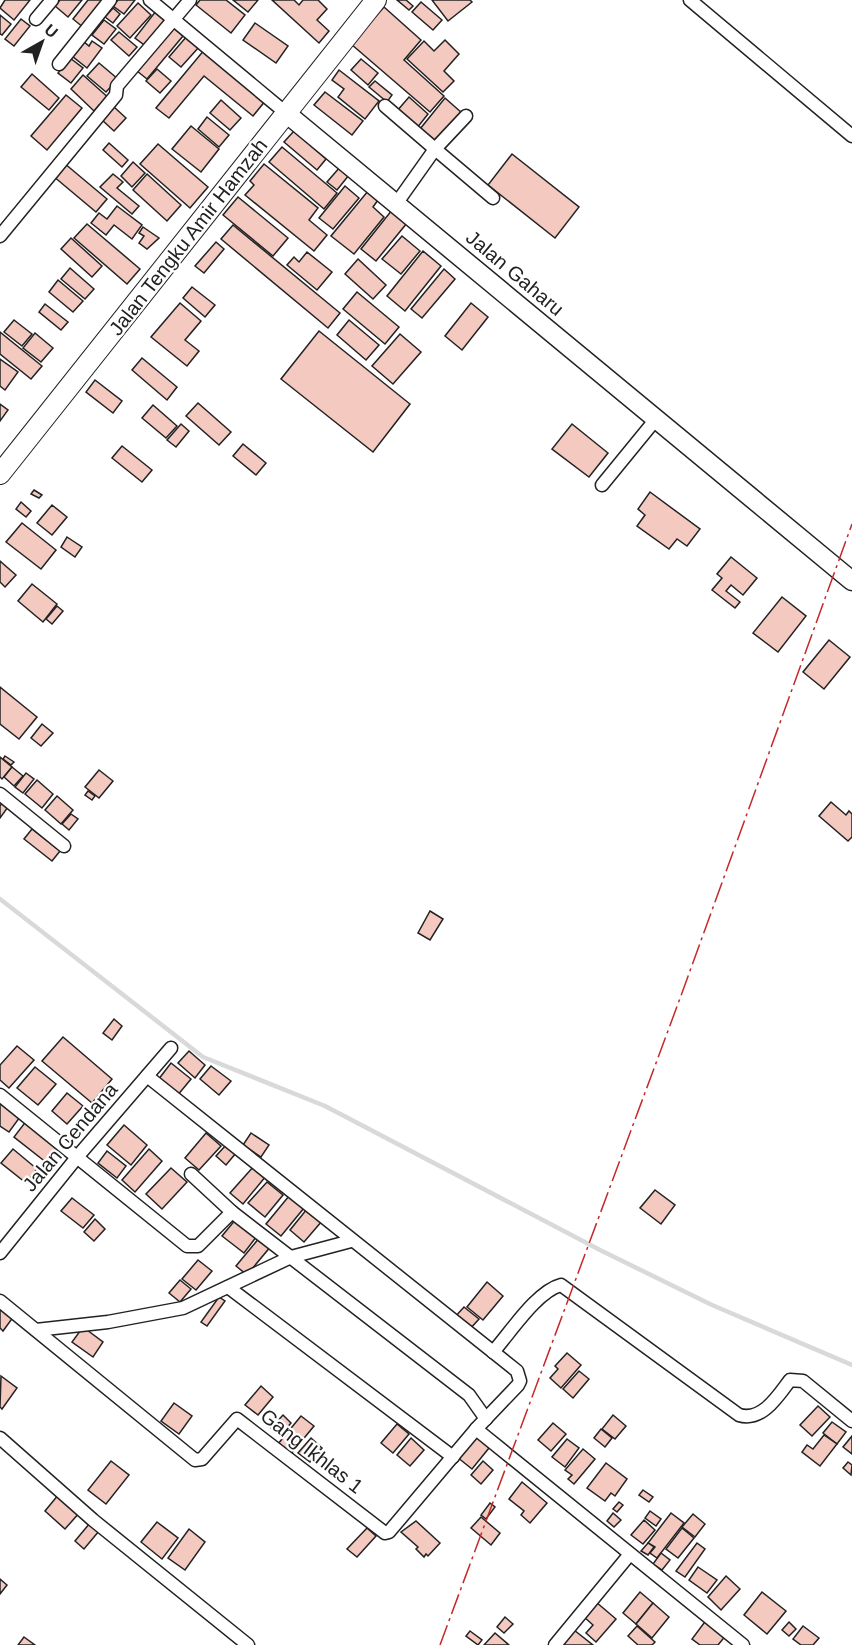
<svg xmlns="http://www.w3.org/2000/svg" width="852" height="1645" font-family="Arial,sans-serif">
  <rect width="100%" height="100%" fill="#fff"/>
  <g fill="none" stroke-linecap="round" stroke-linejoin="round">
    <polyline stroke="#d9d9d9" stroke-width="4.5" points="0,899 203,1057 325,1106 600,1250 712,1305 852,1365"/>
  </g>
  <g fill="#f3c9c0" stroke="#222" stroke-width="1.5">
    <polygon points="5,0 30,0 14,20 0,8"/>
    <polygon points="60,0 82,0 68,17 55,6"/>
    <polygon points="88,0 105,0 84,28 73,19"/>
    <polygon points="118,0 135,0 124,14 113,6"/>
    <polygon points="200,0 226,0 245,15 231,33 196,5"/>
    <polygon points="233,0 258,0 248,12"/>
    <polygon points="272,0 294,0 299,5 303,0 318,0 327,9 317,20 329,31 319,43"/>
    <polygon points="397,0 406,0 413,6 409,10"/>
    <polygon points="432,0 470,0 472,2 448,21"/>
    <polygon points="421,2 442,20 433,30 412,12"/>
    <polygon points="138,3 151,15 130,38 117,26"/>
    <polygon points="384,7 421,40 404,60 444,96 430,112 351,44"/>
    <polygon points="113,8 120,14 113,23 105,17"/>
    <polygon points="156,11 168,21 147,47 135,38"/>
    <polygon points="0,15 11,24 2,35 0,34"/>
    <polygon points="21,19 30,26 14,46 5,39"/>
    <polygon points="104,20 116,29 104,44 92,35"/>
    <polygon points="255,23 288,46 276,63 243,40"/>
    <polygon points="174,28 183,36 147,79 137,71"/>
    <polygon points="119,32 137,47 129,56 111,40"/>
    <polygon points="187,36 199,47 181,67 169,57"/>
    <polygon points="445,40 459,54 444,71 454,81 443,92 407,59 424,41 434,51"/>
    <polygon points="83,41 89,46 92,41 102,48 87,68 72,56"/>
    <polygon points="205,49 266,100 253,116 204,76 169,118 156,108"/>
    <polygon points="70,58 83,68 71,83 58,73"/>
    <polygon points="361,59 378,73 368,85 351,70"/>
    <polygon points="99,63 118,79 106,92 87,76"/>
    <polygon points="157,69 171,81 160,93 146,81"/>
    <polygon points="339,70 379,101 365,119 338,97 344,89 332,80"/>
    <polygon points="32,74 59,98 49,110 21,87"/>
    <polygon points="83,75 111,100 103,109 99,105 94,111 71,89"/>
    <polygon points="375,81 392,95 387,102 369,87"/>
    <polygon points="325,92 363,121 352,135 314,105"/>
    <polygon points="66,95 82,108 47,150 31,136"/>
    <polygon points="409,97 428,114 417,128 397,111"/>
    <polygon points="445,98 462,113 436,143 420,129"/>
    <polygon points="221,100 241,118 230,130 210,113"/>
    <polygon points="114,107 126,118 114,131 102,120"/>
    <polygon points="207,117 229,135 219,147 198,129"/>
    <polygon points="191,126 219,149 201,172 172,149"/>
    <polygon points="294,131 326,159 317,170 284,142"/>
    <polygon points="109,143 128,160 122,167 103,150"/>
    <polygon points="158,144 208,187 190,208 140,164"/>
    <polygon points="282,147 337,193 324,209 269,162"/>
    <polygon points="512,154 579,207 555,238 488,185"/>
    <polygon points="133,162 145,173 132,187 121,176"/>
    <polygon points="64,163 107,199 96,212 53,176"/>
    <polygon points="264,164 318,208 309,220 327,235 314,251 245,195 254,185 250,181"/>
    <polygon points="340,167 349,175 337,190 327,182"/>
    <polygon points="113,174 123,182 117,188 139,206 132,214 100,187"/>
    <polygon points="147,174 181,205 167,221 133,190"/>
    <polygon points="345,186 359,198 333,229 319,218"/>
    <polygon points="368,191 378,200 373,207 384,217 354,254 331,236"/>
    <polygon points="238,197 288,238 273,256 223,215"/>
    <polygon points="117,206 142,225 132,239 114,225 106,235 91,223 99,213 107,219"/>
    <polygon points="392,210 407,223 376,261 361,249"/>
    <polygon points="87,224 140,269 127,284 74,238"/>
    <polygon points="233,225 340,313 328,328 221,239"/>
    <polygon points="143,227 159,238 147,249 139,243 144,236 139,233"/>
    <polygon points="402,236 420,251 401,274 382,259"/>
    <polygon points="71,238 102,266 92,277 61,249"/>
    <polygon points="216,242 224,249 204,273 195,266"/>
    <polygon points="423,251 441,266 405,311 387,296"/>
    <polygon points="307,252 332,272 317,290 287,265 294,257 299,262"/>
    <polygon points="358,259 386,285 373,299 345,274"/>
    <polygon points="70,268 94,289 85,299 61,279"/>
    <polygon points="444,269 455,279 422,318 411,309"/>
    <polygon points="58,280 83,301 73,312 49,292"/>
    <polygon points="192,287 215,305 205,317 183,298"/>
    <polygon points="357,292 399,327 385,344 343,309"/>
    <polygon points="180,303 201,321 185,340 199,351 187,366 151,337"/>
    <polygon points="471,303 488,317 462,350 445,336"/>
    <polygon points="45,304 68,322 61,330 39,312"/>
    <polygon points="14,320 32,334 22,346 4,332"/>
    <polygon points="349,320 379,345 366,360 337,335"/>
    <polygon points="319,331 410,404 373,452 281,379"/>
    <polygon points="0,332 42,366 31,379 0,354"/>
    <polygon points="35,333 53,348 41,362 23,348"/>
    <polygon points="400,334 421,352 393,384 372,366"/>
    <polygon points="142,358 177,387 167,400 132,370"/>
    <polygon points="0,359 18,372 5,390 0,386"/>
    <polygon points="95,380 122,401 113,413 86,392"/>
    <polygon points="198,403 231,432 219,445 186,416"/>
    <polygon points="0,404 8,410 0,421"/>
    <polygon points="153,405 177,426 166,438 142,418"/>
    <polygon points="181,424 189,431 176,447 167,440"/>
    <polygon points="572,424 608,453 589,477 552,449"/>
    <polygon points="243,444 266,463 256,475 233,456"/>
    <polygon points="122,446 152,470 142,482 112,458"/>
    <polygon points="34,490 42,495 39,498 31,494"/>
    <polygon points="650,492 700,529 687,546 677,539 669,549 637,526 645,515 638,509"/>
    <polygon points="21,502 31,511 26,517 16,509"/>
    <polygon points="52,505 67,517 52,535 37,523"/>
    <polygon points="22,523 56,550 41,569 6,542"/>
    <polygon points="67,537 82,547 75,557 61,547"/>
    <polygon points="731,557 757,578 743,595 731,585 726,591 740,602 735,608 712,590 722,578 717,574"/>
    <polygon points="0,561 16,575 5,587 0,582"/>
    <polygon points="32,584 57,604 43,622 18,601"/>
    <polygon points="782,597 806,616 778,652 753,633"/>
    <polygon points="57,606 63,611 52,624 46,619"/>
    <polygon points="829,640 850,657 824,689 803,672"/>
    <polygon points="0,687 37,717 19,739 0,724"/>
    <polygon points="42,724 53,733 41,746 31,738"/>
    <polygon points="5,756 14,762 11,765 3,759"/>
    <polygon points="0,757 12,767 2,779 0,777"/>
    <polygon points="12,767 23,776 14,786 4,777"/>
    <polygon points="99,770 113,781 99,798 85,787"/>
    <polygon points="26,773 34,779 23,793 15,787"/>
    <polygon points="37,780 53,794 42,808 25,794"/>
    <polygon points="88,791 95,796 92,800 85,795"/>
    <polygon points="57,796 73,810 61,824 45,810"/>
    <polygon points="831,802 846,815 849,811 852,814 852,837 848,841 819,816"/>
    <polygon points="2,803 8,807 0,818 0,806"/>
    <polygon points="71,814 78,819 69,830 62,824"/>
    <polygon points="32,829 60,851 52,861 24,839"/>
    <polygon points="430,911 443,919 430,940 418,933"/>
    <polygon points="114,1019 122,1026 112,1040 103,1033"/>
    <polygon points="63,1037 112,1079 92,1103 42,1061"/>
    <polygon points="17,1046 34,1060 9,1088 0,1080 0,1065"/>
    <polygon points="189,1051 205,1065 195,1078 178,1063"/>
    <polygon points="171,1063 191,1079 177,1096 158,1080"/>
    <polygon points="211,1066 231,1081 219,1095 200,1079"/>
    <polygon points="35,1067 56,1084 38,1105 17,1088"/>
    <polygon points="67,1093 83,1106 67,1124 52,1111"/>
    <polygon points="0,1102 20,1117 9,1132 0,1126"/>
    <polygon points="27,1120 60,1147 47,1163 14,1137"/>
    <polygon points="124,1125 147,1145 131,1165 107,1145"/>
    <polygon points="206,1133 221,1146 199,1170 185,1158"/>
    <polygon points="251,1133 269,1145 261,1157 243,1145"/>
    <polygon points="226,1145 236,1153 226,1165 216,1156"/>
    <polygon points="13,1149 37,1169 26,1183 1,1163"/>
    <polygon points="149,1149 162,1161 135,1192 122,1180"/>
    <polygon points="107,1151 126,1166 117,1178 98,1163"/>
    <polygon points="254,1166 266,1176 243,1204 230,1193"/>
    <polygon points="171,1168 187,1182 162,1209 146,1194"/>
    <polygon points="267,1182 283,1195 265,1217 248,1203"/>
    <polygon points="655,1190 675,1205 661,1224 640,1208"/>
    <polygon points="289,1196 304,1208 281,1236 266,1224"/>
    <polygon points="72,1198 94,1215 83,1228 61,1211"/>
    <polygon points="307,1209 322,1221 304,1242 290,1230"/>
    <polygon points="95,1219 105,1229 94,1241 84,1232"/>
    <polygon points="236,1219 257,1236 244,1253 222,1236"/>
    <polygon points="260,1237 271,1246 247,1275 236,1266"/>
    <polygon points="198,1260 212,1271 196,1290 182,1279"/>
    <polygon points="180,1280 191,1289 180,1302 169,1293"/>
    <polygon points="487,1282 503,1296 483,1320 467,1307"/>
    <polygon points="219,1297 225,1301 207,1326 201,1322"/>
    <polygon points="0,1306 14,1316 3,1331 0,1328"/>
    <polygon points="464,1307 479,1319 469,1330 453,1319"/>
    <polygon points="83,1327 103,1342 93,1357 72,1342"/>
    <polygon points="567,1353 581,1365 561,1388 550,1378 558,1369 555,1366"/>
    <polygon points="579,1371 589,1379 573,1398 563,1389"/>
    <polygon points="1,1376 17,1388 2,1409 0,1407"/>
    <polygon points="261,1386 273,1397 258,1415 245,1405"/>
    <polygon points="174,1403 192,1416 179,1434 161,1421"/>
    <polygon points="818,1406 830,1417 812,1436 800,1425"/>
    <polygon points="283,1415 291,1423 280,1436 271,1428"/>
    <polygon points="613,1415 626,1426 615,1439 602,1429"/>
    <polygon points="301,1416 314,1426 291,1454 278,1444"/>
    <polygon points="832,1422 846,1432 837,1444 823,1433"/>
    <polygon points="553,1423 566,1434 551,1451 538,1440"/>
    <polygon points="397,1424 409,1434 393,1453 381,1443"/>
    <polygon points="601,1429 612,1438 605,1447 594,1438"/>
    <polygon points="824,1435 837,1444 820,1466 802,1452 807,1445 813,1449"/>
    <polygon points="475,1436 489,1448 472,1469 457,1457"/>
    <polygon points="852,1436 852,1454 843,1447"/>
    <polygon points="311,1438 322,1448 310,1462 298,1453"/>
    <polygon points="411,1438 424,1450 410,1466 397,1455"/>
    <polygon points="567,1439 579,1448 565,1467 552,1457"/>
    <polygon points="583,1449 595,1459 574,1484 568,1479 572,1475 565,1470"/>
    <polygon points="111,1461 129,1475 106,1504 88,1490"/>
    <polygon points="483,1461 493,1470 481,1484 471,1475"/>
    <polygon points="848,1462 852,1465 851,1475 843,1468"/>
    <polygon points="606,1463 627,1479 615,1496 611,1493 605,1501 587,1488"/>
    <polygon points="522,1482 547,1503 530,1523 521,1515 524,1511 509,1499"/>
    <polygon points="643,1490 653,1497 649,1502 639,1495"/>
    <polygon points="59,1494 80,1512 65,1529 45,1511"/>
    <polygon points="619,1502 623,1505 617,1512 613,1509"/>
    <polygon points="490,1503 495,1507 486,1519 481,1515"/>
    <polygon points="650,1511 661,1519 656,1526 645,1518"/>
    <polygon points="613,1513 621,1520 614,1527 607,1521"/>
    <polygon points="671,1513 684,1523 657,1558 650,1553 655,1547 648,1543"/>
    <polygon points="693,1514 705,1524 695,1537 682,1527"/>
    <polygon points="481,1517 500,1533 491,1545 471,1528"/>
    <polygon points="644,1520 655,1530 643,1544 631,1535"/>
    <polygon points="416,1521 440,1543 428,1556 426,1554 424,1557 416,1549 418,1547 401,1532"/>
    <polygon points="157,1522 178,1538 162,1559 141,1542"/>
    <polygon points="90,1523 99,1531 84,1549 75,1541"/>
    <polygon points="367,1528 376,1536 357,1557 347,1549"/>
    <polygon points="682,1528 694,1538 678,1558 666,1549"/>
    <polygon points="189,1529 205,1542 185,1570 168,1558"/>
    <polygon points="648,1543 654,1547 648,1555 641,1551"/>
    <polygon points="697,1543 705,1549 685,1577 676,1571"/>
    <polygon points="661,1553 670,1560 662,1570 653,1564"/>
    <polygon points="698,1567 717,1580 707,1593 689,1580"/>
    <polygon points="726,1576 740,1589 721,1610 708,1597"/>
    <polygon points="0,1579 7,1585 0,1594"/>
    <polygon points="640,1592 653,1603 636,1624 623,1613"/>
    <polygon points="762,1592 786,1611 767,1634 744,1615"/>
    <polygon points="596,1602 616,1619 596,1642 586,1633 593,1625 583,1616"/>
    <polygon points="653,1603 669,1617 652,1638 636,1624"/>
    <polygon points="505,1617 513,1624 504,1633 497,1627"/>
    <polygon points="707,1619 727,1634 718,1645 700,1645 692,1639"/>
    <polygon points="789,1622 796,1629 789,1636 782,1630"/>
    <polygon points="637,1626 655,1642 652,1645 638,1645 628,1636"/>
    <polygon points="803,1626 819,1638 813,1645 801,1645 793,1639"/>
    <polygon points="574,1630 593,1645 565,1645 563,1643"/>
    <polygon points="470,1631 482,1640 478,1645 466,1636"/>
    <polygon points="495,1633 509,1645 484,1645"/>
    <polygon points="24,1637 35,1645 18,1645"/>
  </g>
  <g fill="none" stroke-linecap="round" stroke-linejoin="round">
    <g stroke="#222" stroke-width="15">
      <g id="street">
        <polyline points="150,0 286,113"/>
        <polyline points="690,0 852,136"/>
        <polyline points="36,19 52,0"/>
        <polyline points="59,64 110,0"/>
        <polyline points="385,106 435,149 396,204"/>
        <polyline points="466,116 435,149 493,198"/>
        <polyline points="0,236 116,95 117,86 190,0"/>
        <polyline points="602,485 656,419"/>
        <polyline points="0,794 64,846"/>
        <polyline points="0,1095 187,1246 198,1246 232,1212 469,1395 486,1419"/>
        <polyline points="191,1174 232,1212"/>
        <polyline points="0,1253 78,1156 171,1048"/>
        <polyline points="228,1287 453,1457"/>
        <polyline points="0,1301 195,1460 202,1459 237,1419 385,1533 389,1532 476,1429 518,1385 520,1381 517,1371 147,1076"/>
        <polyline points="36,1330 108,1322 183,1308 291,1257 351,1241"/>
        <path d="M493 1352C510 1333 537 1291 561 1285L739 1415C762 1422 778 1396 790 1380L803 1381 852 1421"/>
        <polyline points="476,1429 743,1645"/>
        <polyline points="0,1438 93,1520 248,1645"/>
        <polyline points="555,1645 630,1554"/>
      </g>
    </g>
    <g stroke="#222" stroke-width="21">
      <polyline id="secondary" points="286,113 852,581"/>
    </g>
    <g stroke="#222" stroke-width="22">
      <polyline id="primary" points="0,474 376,0"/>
    </g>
    <use href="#street" stroke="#fff" stroke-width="12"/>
    <use href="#secondary" stroke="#fff" stroke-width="18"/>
    <use href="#primary" stroke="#fff" stroke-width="20"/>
    <polyline stroke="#c62828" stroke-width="1.5" stroke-dasharray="21 4.5 3 4.5" stroke-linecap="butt" points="440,1645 682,993 852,524"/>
  </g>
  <g text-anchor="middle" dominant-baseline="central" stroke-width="4.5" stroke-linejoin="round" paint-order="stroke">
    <g font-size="20" fill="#222" stroke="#fff">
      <text transform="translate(188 237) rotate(-52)">Jalan Tengku Amir Hamzah</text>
      <text transform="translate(515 273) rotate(40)">Jalan Gaharu</text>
      <text transform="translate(70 1137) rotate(-50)">Jalan Cendana</text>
      <text transform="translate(312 1451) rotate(38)">Gang Ikhlas 1</text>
    </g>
  </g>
  <g transform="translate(42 42) rotate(40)" stroke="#ffffff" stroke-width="4.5" paint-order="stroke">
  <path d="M0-4.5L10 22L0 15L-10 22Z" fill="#222222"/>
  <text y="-9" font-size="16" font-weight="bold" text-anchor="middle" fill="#222222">U</text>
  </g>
</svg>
